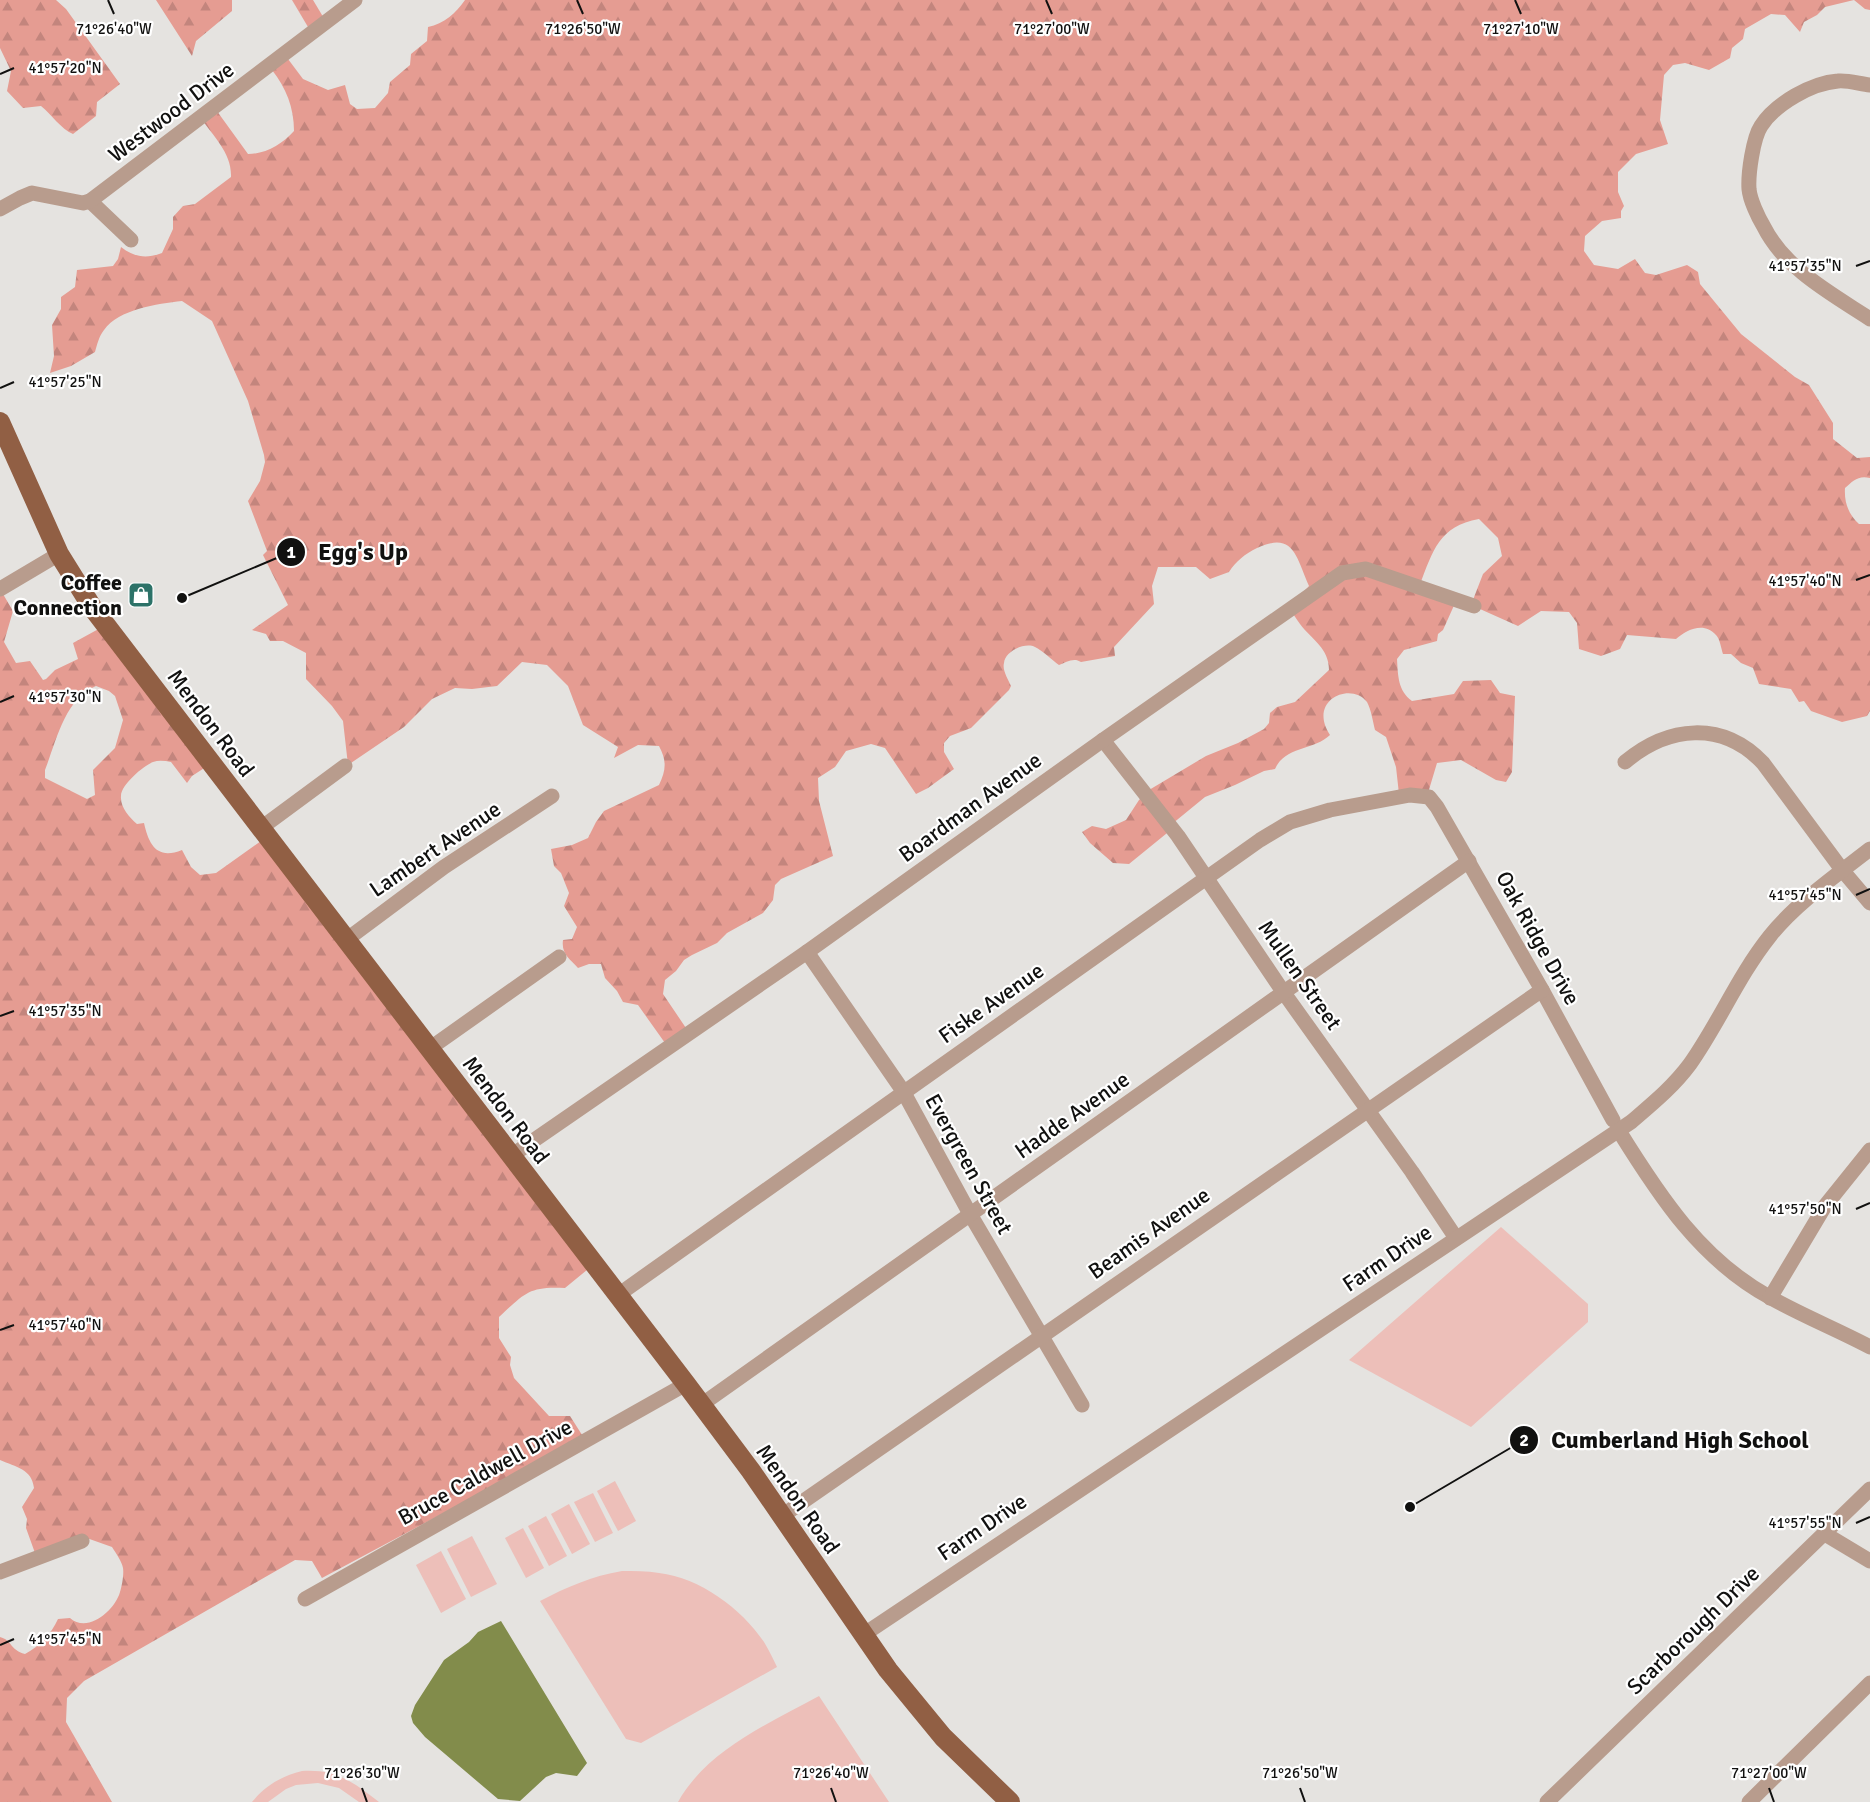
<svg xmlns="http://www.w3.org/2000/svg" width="1870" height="1802" font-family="Signika,sans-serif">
  <defs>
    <pattern id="forest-firs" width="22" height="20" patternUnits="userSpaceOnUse" patternTransform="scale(1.5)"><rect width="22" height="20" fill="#e59c92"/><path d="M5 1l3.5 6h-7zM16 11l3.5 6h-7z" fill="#c3857d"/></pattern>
  </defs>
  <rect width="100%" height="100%" fill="#e5e3e0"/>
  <g fill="url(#forest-firs)" fill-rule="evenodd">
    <path d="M0 0H56L66 9 120 84 97 102 96 116 73 134C61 129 51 114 41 106L23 108 7 91 11 71 0 48Z"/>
    <polygon points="156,0 232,0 232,11 196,41 192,56"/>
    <polygon points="292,0 313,0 325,20 308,27"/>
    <path d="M465 0H1870V10L1865 9 1854 0 1825 7 1817 15 1804 22 1800 32 1785 15 1771 14 1745 29 1743 39 1732 48 1730 58 1709 70 1685 63 1673 65 1664 75 1660 120 1668 144 1636 154 1618 172V192L1624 206 1621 211V218L1602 221 1585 236 1584 251 1594 265 1618 269 1635 259 1645 273 1656 275 1687 265 1698 272 1700 284 1741 334 1795 377 1809 385 1833 423V439L1857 458 1870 457V478C1858 475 1853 481 1845 488 1844 503 1849 515 1859 524H1870V711L1867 716 1842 722 1811 711 1804 701 1799 702 1791 689 1759 684 1753 668 1741 663 1731 654H1723C1721 648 1720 639 1716 635 1704 621 1686 630 1676 639L1627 635 1620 649 1601 656 1579 649 1577 623 1569 612 1541 611 1518 626 1471 605 1483 574 1502 556 1498 538 1479 519C1439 526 1433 551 1420 584L1456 601 1443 630 1438 634 1437 641 1404 650 1397 659C1398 676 1398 691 1412 701L1454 694 1463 681 1491 680 1500 693 1515 696 1512 772 1506 782 1496 780 1461 760 1437 763 1428 793 1399 794 1396 767 1386 737 1375 730C1373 722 1371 709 1367 702 1351 681 1307 700 1330 735 1313 751 1285 746 1275 769L1264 771 1235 785 1205 797 1172 824V829L1129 864 1113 863 1090 843 1082 832 1092 826 1106 829 1126 820 1139 800 1149 790 1206 756 1238 743 1264 729 1269 723 1270 713 1277 707 1295 702 1329 670C1329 648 1312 640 1300 624 1296 619 1293 613 1289 607L1309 586C1296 557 1294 531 1257 548 1245 554 1236 561 1229 572L1210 579 1196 567H1158L1152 586 1154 604 1114 647 1115 656 1081 662C1074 657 1066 662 1059 665 1052 660 1042 650 1035 647 1025 642 1005 651 1004 663 1002 670 1008 679 1011 686L1009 690 971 728 950 736 944 743V752L954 769 928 788 916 794 885 748 871 744 846 751 835 767 818 778 819 801 833 856 781 879 775 885 773 900 763 913 727 933 717 943 692 955 684 960 676 971 665 980 663 994 688 1031 665 1043 638 1005 623 1002 617 991 605 978 601 964H589L578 968C570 959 561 954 563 940L572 939 577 927 564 906 569 893 561 873 554 866 551 849 572 845 588 838 596 822 604 811 659 785C666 770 667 761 659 746L638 745 614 758 618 747 583 725 568 686 547 665 522 662 497 686 472 689 455 688 432 699 404 727 348 765 343 721 332 706 306 679V653L283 641H270L266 634 252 630 288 605 263 555 267 551 248 501 260 481 265 462 264 455 248 401 212 321 182 301C157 304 119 309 104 330 99 336 97 345 95 352L71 366 50 373 54 356 52 325 61 309V297L75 287 77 270 113 266 118 259 121 247C134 257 146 259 162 253L173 229V217L183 206 195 204 231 177C232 153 213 136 200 117L214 107 248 154C266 154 282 144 294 131 294 107 286 88 272 70L288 59 303 79 328 90 345 85 350 104 357 109 375 108 388 93 390 82 410 65 411 54 427 41 428 27C444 24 456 13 465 0Z"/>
    <path d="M0 589 13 611 4 642 16 663 30 661 43 680 46 679 55 670 78 659 73 643 104 626 212 763 192 776 187 783 171 762C165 761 159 760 153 762 143 766 121 785 121 796 120 807 129 817 137 824L144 823C149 845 157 860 182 850L191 867 200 875 216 873 268 836 593 1265 565 1288C529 1286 525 1293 499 1317V1338L511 1357 510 1365 514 1378 549 1416H570L584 1438 322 1578 312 1561 295 1560 84 1681 67 1698 66 1722 112 1802H0V1637C12 1640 10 1650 25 1654 40 1646 51 1634 58 1619L70 1618C88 1634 115 1610 120 1592 122 1586 124 1574 123 1568 122 1562 116 1553 112 1547L81 1536 35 1553 26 1528 27 1519 22 1507 34 1488C32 1469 16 1467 0 1460ZM96 686 109 691 115 696 123 720 115 748 93 770 95 795 87 799 45 778V770C56 742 65 698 96 686Z"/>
  </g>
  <g fill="#edbfb9">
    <polygon points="1501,1227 1588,1304 1588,1322 1471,1427 1349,1360"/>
    <polygon points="615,1481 636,1521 618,1531 597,1491"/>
    <polygon points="593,1493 613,1533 595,1542 574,1502"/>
    <polygon points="569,1504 590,1544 572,1554 551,1514"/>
    <polygon points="546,1516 567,1556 549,1566 528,1526"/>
    <polygon points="523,1528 544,1568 526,1578 505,1538"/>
    <polygon points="472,1536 497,1584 471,1597 447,1549"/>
    <polygon points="441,1551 466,1599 441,1613 416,1565"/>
    <path d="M622 1571C634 1571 647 1571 659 1573 700 1578 741 1608 764 1642 769 1650 773 1659 777 1667L641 1743 626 1739 540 1601C567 1587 592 1576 622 1571Z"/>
    <path d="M819 1696 889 1802H678C707 1750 768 1724 819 1696Z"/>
    <path d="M302 1771C337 1769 353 1782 379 1802H359L339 1788 318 1783 296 1785 286 1789 268 1802H252C266 1785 282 1776 302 1771Z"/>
  </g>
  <polygon fill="#828c4b" points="501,1621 587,1763 577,1776 556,1773 546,1777 520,1801 498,1799 425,1737 413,1723 411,1716 415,1705 444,1660 469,1642 478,1632"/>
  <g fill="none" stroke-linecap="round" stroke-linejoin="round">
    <g stroke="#b89c8d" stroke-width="15">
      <path d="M1870 85C1860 84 1848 80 1838 81 1812 83 1776 103 1761 126 1753 138 1748 174 1749 189 1750 200 1758 217 1764 227 1785 269 1832 294 1870 319"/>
      <polyline points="90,201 131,240"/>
      <polyline points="0,209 20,198 32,193 83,203 90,201 355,0"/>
      <polyline points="0,589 59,554"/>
      <polyline points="1103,740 1178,836 1284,993 1412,1172 1456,1238"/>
      <path d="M1625 762C1668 726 1722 720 1763 763L1843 871 1870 903"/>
      <polyline points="261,828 345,766"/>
      <polyline points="346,940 444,867 552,796"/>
      <polyline points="807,952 903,1091 970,1214 1082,1405"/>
      <polyline points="429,1049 559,957"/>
      <path d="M1619 1131C1660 1197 1701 1260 1771 1298 1803 1316 1838 1330 1870 1347"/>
      <polyline points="511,1156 807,952 1103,740 1342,573 1366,569 1474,606"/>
      <polyline points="618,1295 1260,840 1290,822 1330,810 1410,795 1429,797 1437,807 1542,990 1613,1120"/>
      <polyline points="1770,1298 1825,1206 1870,1150"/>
      <polyline points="701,1405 1469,861"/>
      <polyline points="782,1516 1542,990"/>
      <polyline points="1825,1534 1870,1561"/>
      <polyline points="0,1572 82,1541"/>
      <polyline points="305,1599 686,1384"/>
      <path d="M863 1635 1631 1122C1652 1104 1673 1087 1690 1064 1719 1023 1738 976 1770 936 1795 904 1838 874 1870 849"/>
      <polyline points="1547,1802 1870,1489"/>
      <polyline points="1749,1802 1870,1683"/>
    </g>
    <polyline stroke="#915f44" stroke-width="20" points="0,422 59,554 92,607 686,1384 751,1471 888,1670 943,1737 1010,1802"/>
  </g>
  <path fill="none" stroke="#111110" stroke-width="2" d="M108 0 114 14M577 0 583 14M1046 0 1052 14M1515 0 1521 14M0 74 14 68M1856 266 1870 261M0 388 14 382M1856 580 1870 575M0 702 14 696M1856 895 1870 889M0 1016 14 1011M1856 1209 1870 1203M0 1330 14 1325M1856 1523 1870 1517M0 1645 14 1639M362 1788 367 1802M831 1788 836 1802M1300 1788 1305 1802M1769 1788 1774 1802"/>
  <defs>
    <g id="shop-square" transform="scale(1.35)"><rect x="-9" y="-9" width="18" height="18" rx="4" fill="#2c7268" stroke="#fff"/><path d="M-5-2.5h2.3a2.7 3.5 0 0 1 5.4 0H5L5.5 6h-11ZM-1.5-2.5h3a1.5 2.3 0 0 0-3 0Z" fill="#fff"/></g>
  </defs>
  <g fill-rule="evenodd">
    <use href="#shop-square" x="141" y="595"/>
  </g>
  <g text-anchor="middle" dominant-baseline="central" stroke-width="4.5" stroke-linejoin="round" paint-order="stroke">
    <g font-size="22" fill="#111110" stroke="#fff">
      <text transform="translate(171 112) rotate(-37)">Westwood Drive</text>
      <text transform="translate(211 723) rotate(53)">Mendon Road</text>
      <text transform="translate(970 807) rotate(-36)">Boardman Avenue</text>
      <text transform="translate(435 849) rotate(-34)">Lambert Avenue</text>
      <text transform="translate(1538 938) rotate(61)">Oak Ridge Drive</text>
      <text transform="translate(1300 975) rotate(55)">Mullen Street</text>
      <text transform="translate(991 1003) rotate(-35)">Fiske Avenue</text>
      <text transform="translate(506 1110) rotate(53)">Mendon Road</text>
      <text transform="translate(1072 1115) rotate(-35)">Hadde Avenue</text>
      <text transform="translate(969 1164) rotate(61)">Evergreen Street</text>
      <text transform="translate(1149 1233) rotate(-35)">Beamis Avenue</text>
      <text transform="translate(1387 1258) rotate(-34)">Farm Drive</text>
      <text transform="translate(485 1472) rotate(-29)">Bruce Caldwell Drive</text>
      <text transform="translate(798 1499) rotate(55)">Mendon Road</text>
      <text transform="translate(982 1527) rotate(-34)">Farm Drive</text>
      <text transform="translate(1693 1630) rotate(-44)">Scarborough Drive</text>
    </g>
    <g font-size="22" font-weight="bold" fill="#111110" stroke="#fff" text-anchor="end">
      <text x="122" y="582">Coffee<tspan x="122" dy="25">Connection</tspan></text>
    </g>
  </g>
  <g font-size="15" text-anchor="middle" fill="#111110" stroke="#fff" stroke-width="4.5" stroke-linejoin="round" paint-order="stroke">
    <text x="114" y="34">71°26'40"W</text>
    <text x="583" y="34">71°26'50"W</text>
    <text x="1052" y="34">71°27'00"W</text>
    <text x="1521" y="34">71°27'10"W</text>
    <text x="65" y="73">41°57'20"N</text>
    <text x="1805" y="271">41°57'35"N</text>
    <text x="65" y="387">41°57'25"N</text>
    <text x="1805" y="586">41°57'40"N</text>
    <text x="65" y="702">41°57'30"N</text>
    <text x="1805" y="900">41°57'45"N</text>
    <text x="65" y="1016">41°57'35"N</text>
    <text x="1805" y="1214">41°57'50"N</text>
    <text x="65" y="1330">41°57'40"N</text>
    <text x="1805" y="1528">41°57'55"N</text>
    <text x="65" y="1644">41°57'45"N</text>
    <text x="362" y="1778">71°26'30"W</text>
    <text x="831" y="1778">71°26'40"W</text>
    <text x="1300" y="1778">71°26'50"W</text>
    <text x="1769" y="1778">71°27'00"W</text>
  </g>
  <path fill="none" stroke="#111110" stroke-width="2" d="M182 598L291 552M1410 1507L1524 1440"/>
  <g fill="#111110" stroke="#fff" stroke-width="2">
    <circle cx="182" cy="598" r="6"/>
    <circle cx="1410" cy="1507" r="6"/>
    <circle cx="291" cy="552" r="15"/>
    <circle cx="1524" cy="1440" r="15"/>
  </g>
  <g font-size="18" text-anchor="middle" font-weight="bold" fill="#fff">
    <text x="291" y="558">1</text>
    <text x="1524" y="1446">2</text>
  </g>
  <g font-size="24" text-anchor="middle" font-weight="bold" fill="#111110" stroke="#fff" stroke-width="4.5" stroke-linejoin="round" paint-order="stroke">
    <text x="363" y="560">Egg's Up</text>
    <text x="1680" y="1448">Cumberland High School</text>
  </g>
</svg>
